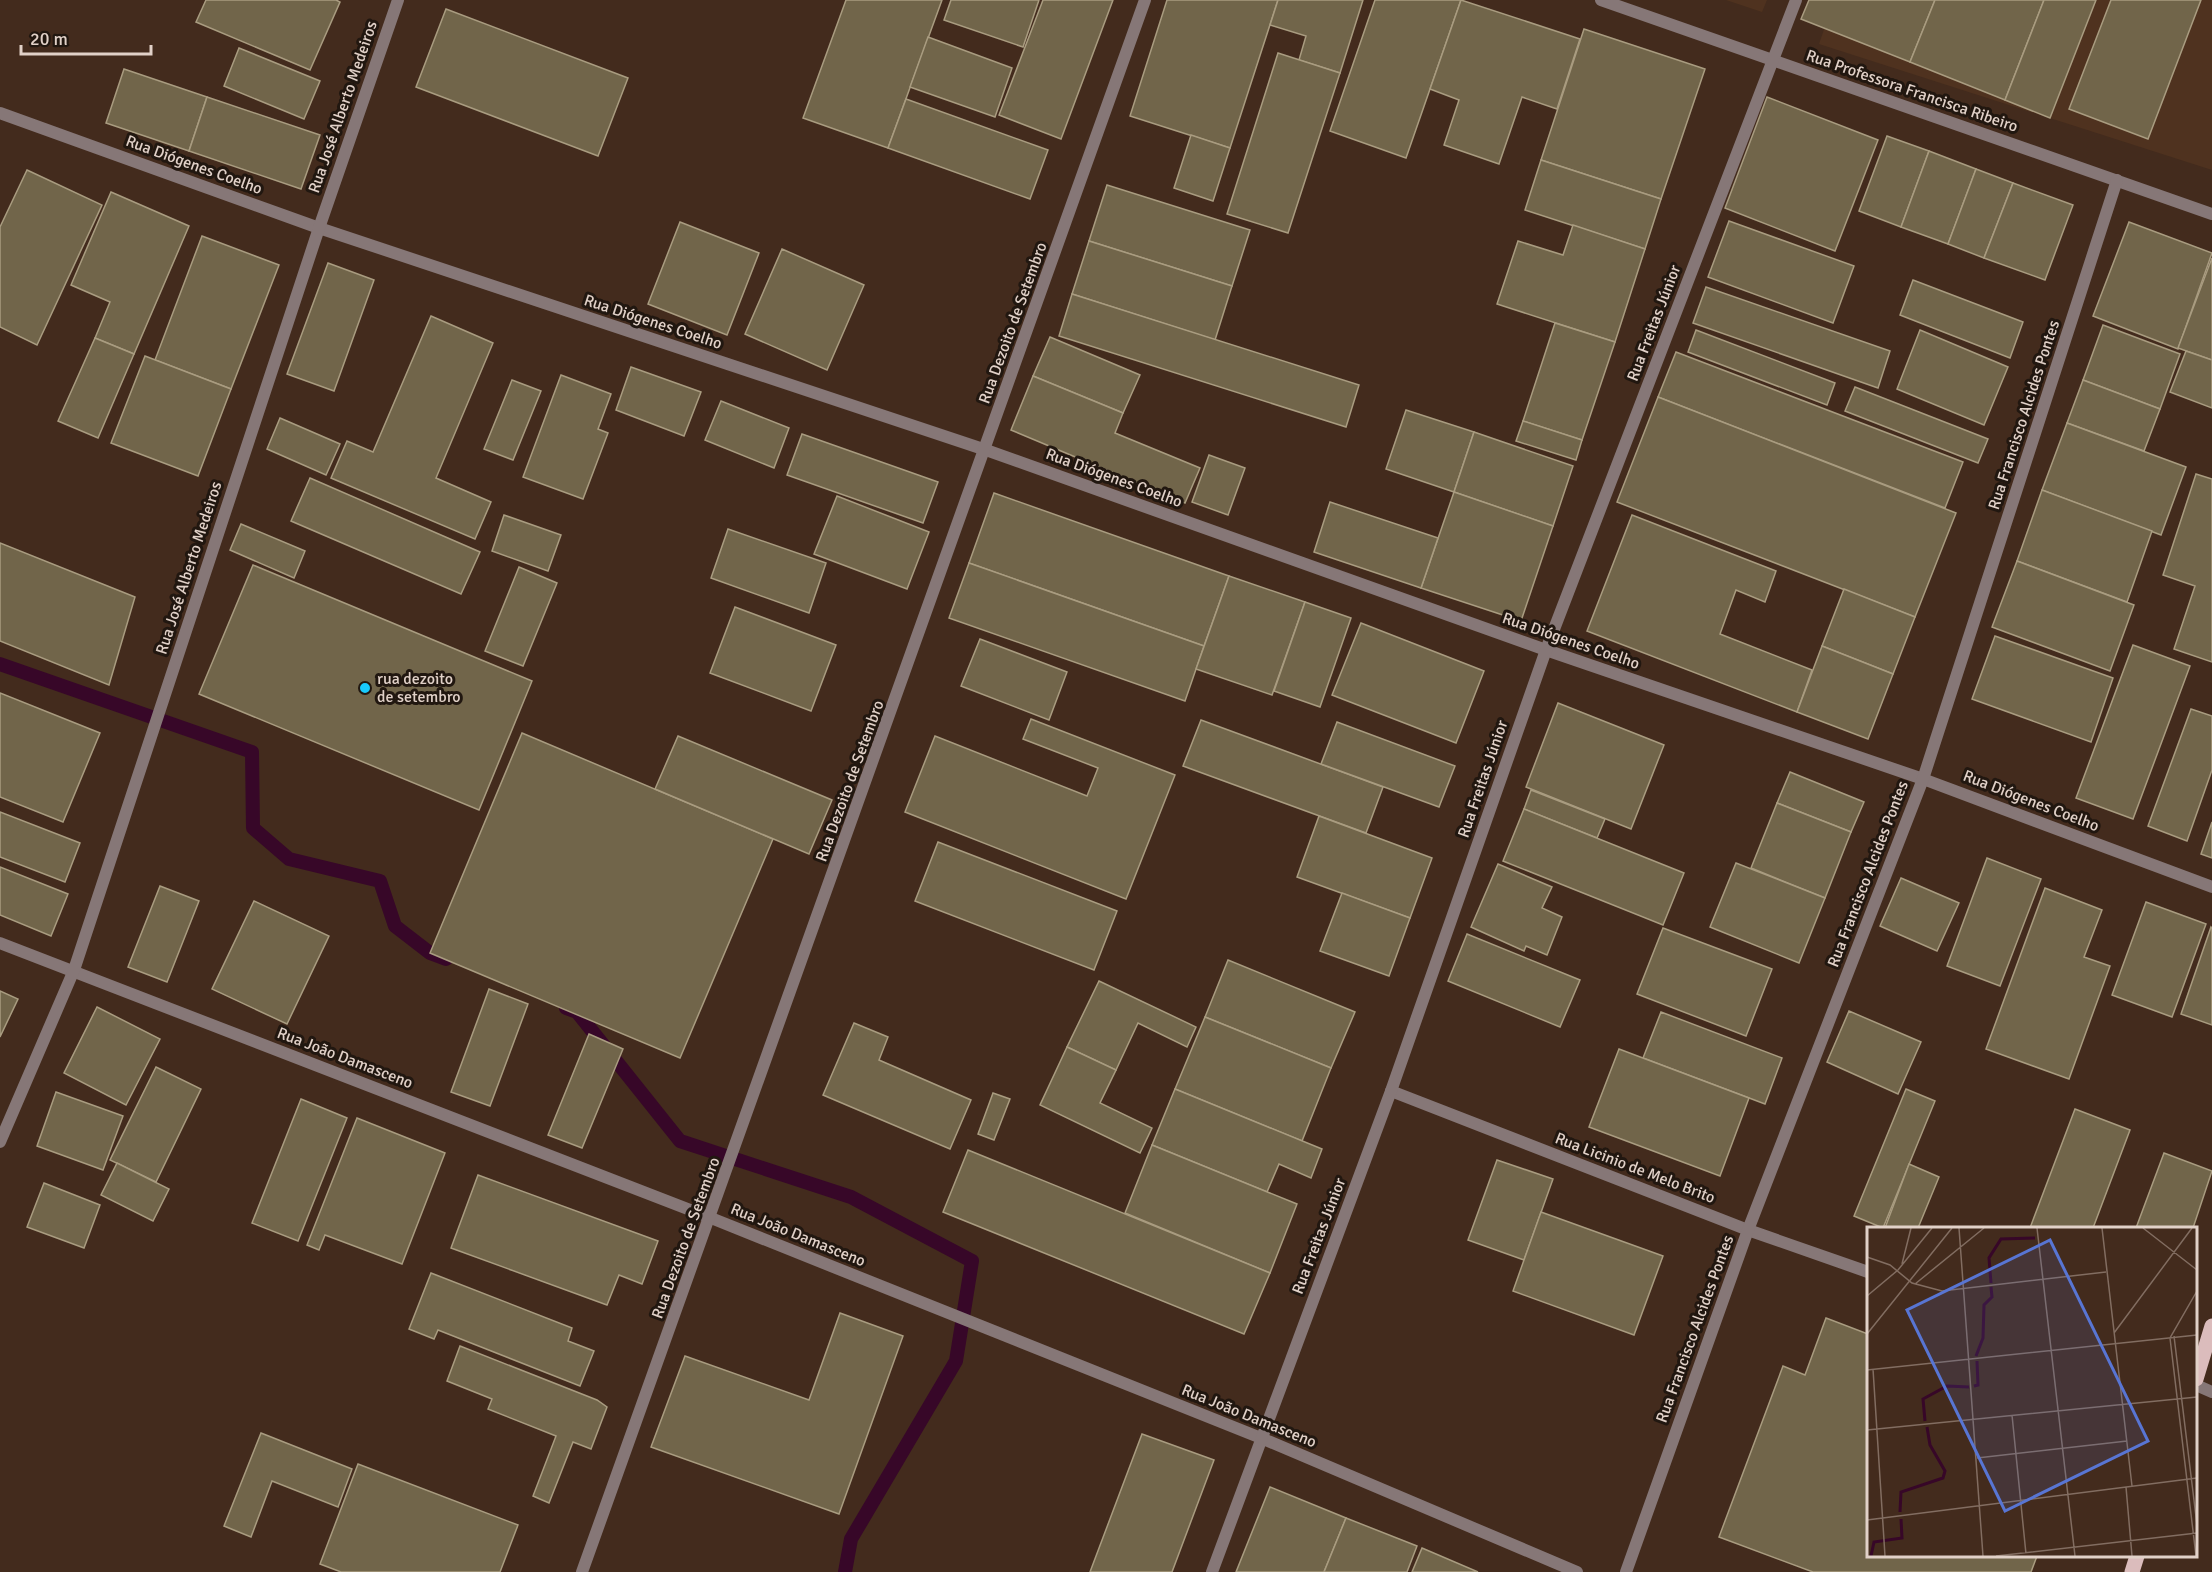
<svg xmlns="http://www.w3.org/2000/svg" width="2212" height="1572" font-family="Signika,sans-serif">
  <rect width="100%" height="100%" fill="#432b1d"/>
  <g fill="#4f321f">
    <polygon points="1726,0 1767,0 1762,12"/>
    <polygon points="1834,0 2212,0 2212,170 1819,44"/>
  </g>
  <g fill="none" stroke-linecap="round" stroke-linejoin="round">
    <g stroke="#370728" stroke-width="14">
      <polyline points="0,664 252,752 253,828 289,859 380,881 395,926 430,953 446,959"/>
      <polyline points="566,1008 577,1012 680,1141 851,1197 972,1261 956,1361 851,1539 845,1572"/>
    </g>
  </g>
  <g fill="#71654a" stroke="#a99c80" stroke-width="1.5">
    <polygon points="206,0 336,0 340,2 310,70 196,22"/>
    <polygon points="846,0 942,0 888,148 803,118"/>
    <polygon points="951,0 1039,0 1023,47 944,20"/>
    <polygon points="1043,0 1113,0 1061,139 999,115"/>
    <polygon points="1167,0 1278,0 1230,148 1130,116"/>
    <polygon points="1278,0 1363,0 1340,73 1299,60 1306,36 1270,25"/>
    <polygon points="1375,0 1461,0 1406,158 1330,131"/>
    <polygon points="1461,0 1580,39 1557,109 1522,97 1499,164 1444,145 1459,100 1430,89"/>
    <polygon points="1809,0 1935,0 1910,62 1801,19"/>
    <polygon points="1935,0 2044,0 2005,100 1910,62"/>
    <polygon points="2044,0 2096,0 2050,118 2005,100"/>
    <polygon points="2111,0 2201,0 2148,139 2069,109"/>
    <polygon points="446,9 628,78 598,156 416,87"/>
    <polygon points="1584,29 1705,69 1661,199 1541,160"/>
    <polygon points="928,37 1012,68 995,117 910,87"/>
    <polygon points="239,48 320,81 304,119 224,86"/>
    <polygon points="1278,53 1340,73 1288,233 1227,214"/>
    <polygon points="124,69 207,97 189,151 106,123"/>
    <polygon points="207,97 320,135 301,189 189,151"/>
    <polygon points="1767,97 1878,140 1835,251 1725,208"/>
    <polygon points="906,99 1048,150 1030,199 888,148"/>
    <polygon points="1191,135 1230,148 1213,201 1174,188"/>
    <polygon points="1887,136 1929,151 1901,227 1859,211"/>
    <polygon points="1929,151 1976,169 1948,244 1901,227"/>
    <polygon points="1541,160 1661,199 1645,249 1525,210"/>
    <polygon points="1976,169 2013,183 1984,258 1948,244"/>
    <polygon points="27,170 102,205 37,345 0,327 0,227"/>
    <polygon points="2013,183 2073,205 2045,280 1984,258"/>
    <polygon points="1107,185 1250,230 1232,286 1089,241"/>
    <polygon points="111,192 189,226 134,354 95,338 110,302 71,285"/>
    <polygon points="1729,221 1854,266 1833,323 1708,277"/>
    <polygon points="680,222 759,253 727,335 648,304"/>
    <polygon points="2129,222 2212,253 2178,349 2093,316"/>
    <polygon points="1573,225 1645,249 1615,342 1497,304 1518,241 1563,255"/>
    <polygon points="202,236 279,265 231,389 155,360"/>
    <polygon points="1089,241 1232,286 1215,340 1072,294"/>
    <polygon points="782,249 864,285 827,370 745,334"/>
    <polygon points="2212,258 2212,360 2178,348"/>
    <polygon points="328,263 374,280 334,391 287,374"/>
    <polygon points="1913,280 2023,322 2010,358 1900,315"/>
    <polygon points="1706,287 1890,351 1878,388 1693,323"/>
    <polygon points="1072,294 1359,385 1346,427 1059,336"/>
    <polygon points="431,316 493,343 436,478 491,502 475,539 331,478 347,441 373,452"/>
    <polygon points="1555,323 1615,342 1582,440 1523,421"/>
    <polygon points="2103,325 2180,354 2160,409 2083,380"/>
    <polygon points="1696,330 1835,383 1827,405 1688,352"/>
    <polygon points="1920,330 2008,367 1984,425 1897,389"/>
    <polygon points="1050,337 1140,375 1123,413 1033,376"/>
    <polygon points="95,338 134,354 98,438 58,421"/>
    <polygon points="2186,351 2212,360 2212,408 2170,392"/>
    <polygon points="1676,352 1963,462 1945,508 1658,397"/>
    <polygon points="145,356 231,389 198,476 111,443"/>
    <polygon points="631,367 701,392 684,436 616,410"/>
    <polygon points="561,375 611,394 598,429 608,433 583,499 523,477"/>
    <polygon points="1033,376 1123,413 1115,433 1200,468 1185,503 1011,430"/>
    <polygon points="512,380 541,391 513,460 484,449"/>
    <polygon points="2083,380 2160,409 2144,451 2067,423"/>
    <polygon points="1855,387 1988,439 1978,463 1845,411"/>
    <polygon points="1658,397 1956,513 1915,617 1617,502"/>
    <polygon points="721,401 789,428 774,468 705,440"/>
    <polygon points="1406,410 1474,432 1454,492 1386,469"/>
    <polygon points="280,418 340,444 326,475 267,449"/>
    <polygon points="1523,421 1582,440 1576,460 1516,441"/>
    <polygon points="2067,423 2186,467 2161,535 2042,490"/>
    <polygon points="1474,432 1573,466 1553,526 1454,492"/>
    <polygon points="802,434 938,482 923,523 787,475"/>
    <polygon points="1209,455 1245,468 1228,515 1192,502"/>
    <polygon points="2196,474 2212,479 2212,662 2174,649 2195,586 2163,575"/>
    <polygon points="310,478 480,552 461,594 291,521"/>
    <polygon points="2042,490 2152,531 2127,602 2017,561"/>
    <polygon points="1454,492 1553,526 1521,621 1421,588"/>
    <polygon points="994,493 1229,576 1204,646 969,563"/>
    <polygon points="837,496 929,532 907,589 814,554"/>
    <polygon points="1330,502 1438,538 1421,588 1314,552"/>
    <polygon points="504,515 561,535 548,571 492,551"/>
    <polygon points="1632,515 1776,571 1765,602 1736,590 1720,634 1812,670 1797,712 1587,631"/>
    <polygon points="241,524 305,551 294,578 230,550"/>
    <polygon points="728,529 826,563 809,613 711,578"/>
    <polygon points="0,543 135,597 109,685 0,641"/>
    <polygon points="2017,561 2134,605 2110,671 1992,627"/>
    <polygon points="969,563 1204,646 1185,701 949,618"/>
    <polygon points="253,565 532,681 479,810 199,694"/>
    <polygon points="519,567 557,583 523,666 485,651"/>
    <polygon points="1229,576 1305,602 1272,695 1196,669"/>
    <polygon points="1844,589 1915,617 1893,674 1822,646"/>
    <polygon points="1305,602 1351,618 1320,707 1274,691"/>
    <polygon points="735,607 836,645 811,711 710,673"/>
    <polygon points="1361,623 1484,671 1456,743 1332,695"/>
    <polygon points="1995,636 2113,678 2091,742 1972,699"/>
    <polygon points="980,639 1067,672 1049,720 961,686"/>
    <polygon points="2133,645 2190,666 2133,819 2076,798"/>
    <polygon points="1822,646 1893,674 1868,739 1797,712"/>
    <polygon points="0,693 100,733 63,822 0,797"/>
    <polygon points="1558,703 1664,745 1631,829 1526,787"/>
    <polygon points="2191,709 2212,716 2212,770 2187,841 2148,826"/>
    <polygon points="1031,719 1175,775 1126,899 905,812 935,736 1087,796 1098,768 1023,739"/>
    <polygon points="1201,720 1383,787 1366,833 1183,766"/>
    <polygon points="1337,722 1455,766 1439,807 1321,764"/>
    <polygon points="522,733 773,839 680,1058 430,953"/>
    <polygon points="678,736 832,800 809,854 655,789"/>
    <polygon points="1790,772 1864,802 1851,832 1777,803"/>
    <polygon points="1531,790 1605,819 1597,838 1524,809"/>
    <polygon points="1777,803 1851,832 1825,898 1751,868"/>
    <polygon points="1524,809 1684,873 1663,925 1503,861"/>
    <polygon points="0,812 80,843 65,882 0,857"/>
    <polygon points="1319,816 1432,858 1410,918 1297,877"/>
    <polygon points="2212,822 2212,858 2201,854"/>
    <polygon points="938,842 1117,911 1094,970 915,901"/>
    <polygon points="1987,858 2041,879 2000,986 1947,966"/>
    <polygon points="1736,863 1825,898 1799,963 1710,927"/>
    <polygon points="1498,864 1552,887 1542,908 1562,917 1547,955 1526,946 1524,951 1471,927"/>
    <polygon points="0,867 68,894 51,936 0,915"/>
    <polygon points="1901,878 1959,903 1937,951 1880,926"/>
    <polygon points="160,886 199,901 167,982 128,967"/>
    <polygon points="2045,888 2102,910 2084,957 2110,966 2069,1079 1986,1049"/>
    <polygon points="1342,893 1410,918 1389,976 1320,951"/>
    <polygon points="254,901 329,936 287,1024 212,989"/>
    <polygon points="2146,902 2206,924 2172,1017 2112,995"/>
    <polygon points="2211,927 2212,928 2212,1025 2181,1014"/>
    <polygon points="1663,928 1772,969 1746,1036 1637,994"/>
    <polygon points="1467,934 1580,980 1560,1027 1448,981"/>
    <polygon points="1228,960 1355,1012 1331,1068 1205,1017"/>
    <polygon points="1099,981 1196,1027 1187,1047 1138,1023 1116,1070 1067,1047"/>
    <polygon points="489,989 528,1004 490,1106 451,1092"/>
    <polygon points="0,991 18,999 0,1037"/>
    <polygon points="97,1007 160,1039 126,1105 64,1073"/>
    <polygon points="1849,1011 1921,1042 1898,1094 1827,1062"/>
    <polygon points="1661,1012 1782,1058 1765,1104 1643,1058"/>
    <polygon points="1205,1017 1331,1068 1302,1141 1175,1089"/>
    <polygon points="854,1023 888,1037 879,1060 971,1100 950,1149 823,1095"/>
    <polygon points="589,1034 623,1049 582,1148 548,1135"/>
    <polygon points="1067,1047 1116,1070 1100,1103 1152,1128 1140,1153 1040,1105"/>
    <polygon points="1619,1049 1749,1098 1720,1176 1589,1127"/>
    <polygon points="156,1067 201,1089 156,1182 110,1160"/>
    <polygon points="1175,1089 1322,1149 1311,1178 1279,1164 1267,1192 1152,1145"/>
    <polygon points="1906,1089 1935,1101 1883,1228 1854,1216"/>
    <polygon points="56,1092 123,1116 103,1170 37,1146"/>
    <polygon points="993,1093 1010,1099 994,1140 978,1134"/>
    <polygon points="301,1099 347,1118 298,1241 252,1223"/>
    <polygon points="2075,1109 2130,1130 2093,1228 2030,1228"/>
    <polygon points="357,1118 445,1153 402,1264 325,1235 319,1250 307,1245"/>
    <polygon points="1152,1145 1297,1204 1270,1273 1125,1213"/>
    <polygon points="968,1150 1270,1273 1244,1334 943,1212"/>
    <polygon points="2164,1153 2212,1171 2193,1228 2136,1228"/>
    <polygon points="1497,1160 1553,1179 1524,1260 1468,1240"/>
    <polygon points="117,1163 169,1189 153,1221 101,1195"/>
    <polygon points="1909,1164 1939,1177 1918,1228 1885,1228"/>
    <polygon points="478,1175 658,1241 642,1284 619,1275 607,1305 451,1248"/>
    <polygon points="44,1183 100,1205 84,1248 27,1227"/>
    <polygon points="1541,1212 1663,1256 1634,1335 1513,1291"/>
    <polygon points="431,1273 572,1328 568,1341 594,1351 580,1386 438,1330 434,1339 409,1329"/>
    <polygon points="840,1313 903,1336 839,1514 651,1447 685,1356 809,1400"/>
    <polygon points="1826,1318 1868,1334 1868,1556 2037,1556 2031,1572 1813,1572 1719,1537 1783,1366 1805,1375"/>
    <polygon points="460,1346 597,1400 607,1407 591,1449 573,1442 549,1503 533,1496 556,1436 488,1409 492,1399 447,1381"/>
    <polygon points="261,1433 352,1469 338,1507 272,1481 251,1537 224,1526"/>
    <polygon points="1142,1434 1214,1460 1172,1572 1090,1572"/>
    <polygon points="358,1464 518,1525 500,1572 341,1572 320,1564"/>
    <polygon points="1270,1487 1346,1518 1324,1572 1236,1572"/>
    <polygon points="1346,1518 1417,1546 1407,1572 1324,1572"/>
    <polygon points="1422,1548 1478,1572 1412,1572"/>
  </g>
  <g fill="none" stroke-linecap="round" stroke-linejoin="round">
    <g stroke="#867777" stroke-width="12">
      <polyline points="1601,0 2212,214"/>
      <polyline points="0,113 319,228 986,450 1546,650 1923,779 2212,887"/>
      <polyline points="0,943 711,1218 1261,1438 1577,1572"/>
      <polyline points="1391,1091 1748,1230 1868,1272"/>
      <polyline points="0,1142 74,970 319,228 398,0"/>
      <polyline points="2196,1385 2212,1392"/>
      <polyline points="582,1572 1145,0"/>
      <polyline points="1212,1572 1391,1091 1546,650 1796,0"/>
      <polyline points="1626,1572 1748,1230 1923,779 2117,180"/>
    </g>
    <g stroke="#dbbcbc" stroke-width="15">
      <polyline points="2196,1379 2212,1326"/>
      <polyline points="2132,1572 2137,1556"/>
    </g>
  </g>
  <circle fill="#19cafc" stroke="#211710" stroke-width="2" cx="365" cy="688" r="6"/>
  <g text-anchor="middle" dominant-baseline="central" stroke-width="6" stroke-linejoin="round" paint-order="stroke">
    <g font-size="16" fill="#e1d1c8" stroke="#211710">
      <text transform="translate(1912 91) rotate(19)">Rua Professora Francisca Ribeiro</text>
      <text transform="translate(343 107) rotate(-71)">Rua José Alberto Medeiros</text>
      <text transform="translate(194 165) rotate(20)">Rua Diógenes Coelho</text>
      <text transform="translate(653 322) rotate(18)">Rua Diógenes Coelho</text>
      <text transform="translate(1013 323) rotate(-70)">Rua Dezoito de Setembro</text>
      <text transform="translate(1654 323) rotate(-69)">Rua Freitas Júnior</text>
      <text transform="translate(2024 415) rotate(-72)">Rua Francisco Alcides Pontes</text>
      <text transform="translate(1114 478) rotate(20)">Rua Diógenes Coelho</text>
      <text transform="translate(189 568) rotate(-72)">Rua José Alberto Medeiros</text>
      <text transform="translate(1571 641) rotate(19)">Rua Diógenes Coelho</text>
      <text transform="translate(1483 779) rotate(-71)">Rua Freitas Júnior</text>
      <text transform="translate(850 781) rotate(-70)">Rua Dezoito de Setembro</text>
      <text transform="translate(2031 801) rotate(21)">Rua Diógenes Coelho</text>
      <text transform="translate(1868 874) rotate(-69)">Rua Francisco Alcides Pontes</text>
      <text transform="translate(345 1058) rotate(21)">Rua João Damasceno</text>
      <text transform="translate(1635 1168) rotate(21)">Rua Licinio de Melo Brito</text>
      <text transform="translate(798 1235) rotate(22)">Rua João Damasceno</text>
      <text transform="translate(1319 1236) rotate(-69)">Rua Freitas Júnior</text>
      <text transform="translate(686 1238) rotate(-70)">Rua Dezoito de Setembro</text>
      <text transform="translate(1695 1329) rotate(-70)">Rua Francisco Alcides Pontes</text>
      <text transform="translate(1249 1416) rotate(22)">Rua João Damasceno</text>
    </g>
    <g font-size="16" fill="#e1d1c8" stroke="#211710" text-anchor="start">
      <text x="377" y="679">rua dezoito<tspan x="377" dy="18">de setembro</tspan></text>
    </g>
  </g>
  <g transform="translate(1867 1227)">
    <rect width="330" height="330" fill="#432b1d"/>
    <path fill="none" stroke="#370728" stroke-width="3" d="M124 56 122 31 134 12 168 11M109 129 116 111 117 78 125 70 124 60M107 159 111 158 110 134M58 194 56 172 80 159 102 160M33 285 34 265 76 251 78 244 63 218 60 200M4 329 7 315 35 311 34 292"/>
    <path fill="none" stroke="#826d61" stroke-width="1.5" d="M92 1 116 329M170 1 208 329M235 1 265 259M276 1 330 43M0 30 23 38 45 56 75 64 239 45M35 37 44 1M48 57 117 1M0 69 31 43 65 1M247 106 325 1M0 107 85 1M307 109 330 298M6 142 18 329M0 143 330 108M145 188 159 327M0 203 330 170M110 231 260 214M259 260 265 329M0 293 330 251M129 329 330 306M329 329 303 111 330 64"/>
    <path fill="#5875d3" fill-opacity="0.15" stroke="#5875d3" stroke-width="3" d="M183 13 281 214 138 284 40 83Z"/>
    <rect width="330" height="330" fill="none" stroke="#e1d1c8" stroke-width="3"/>
  </g>
  <path d="M21 45v9h130v-9" fill="none" stroke="#e1d1c8" stroke-width="3"/>
  <text x="30" y="45" font-size="18" fill="#e1d1c8" stroke="#211710" stroke-width="4.5" paint-order="stroke">20 m</text>
</svg>
